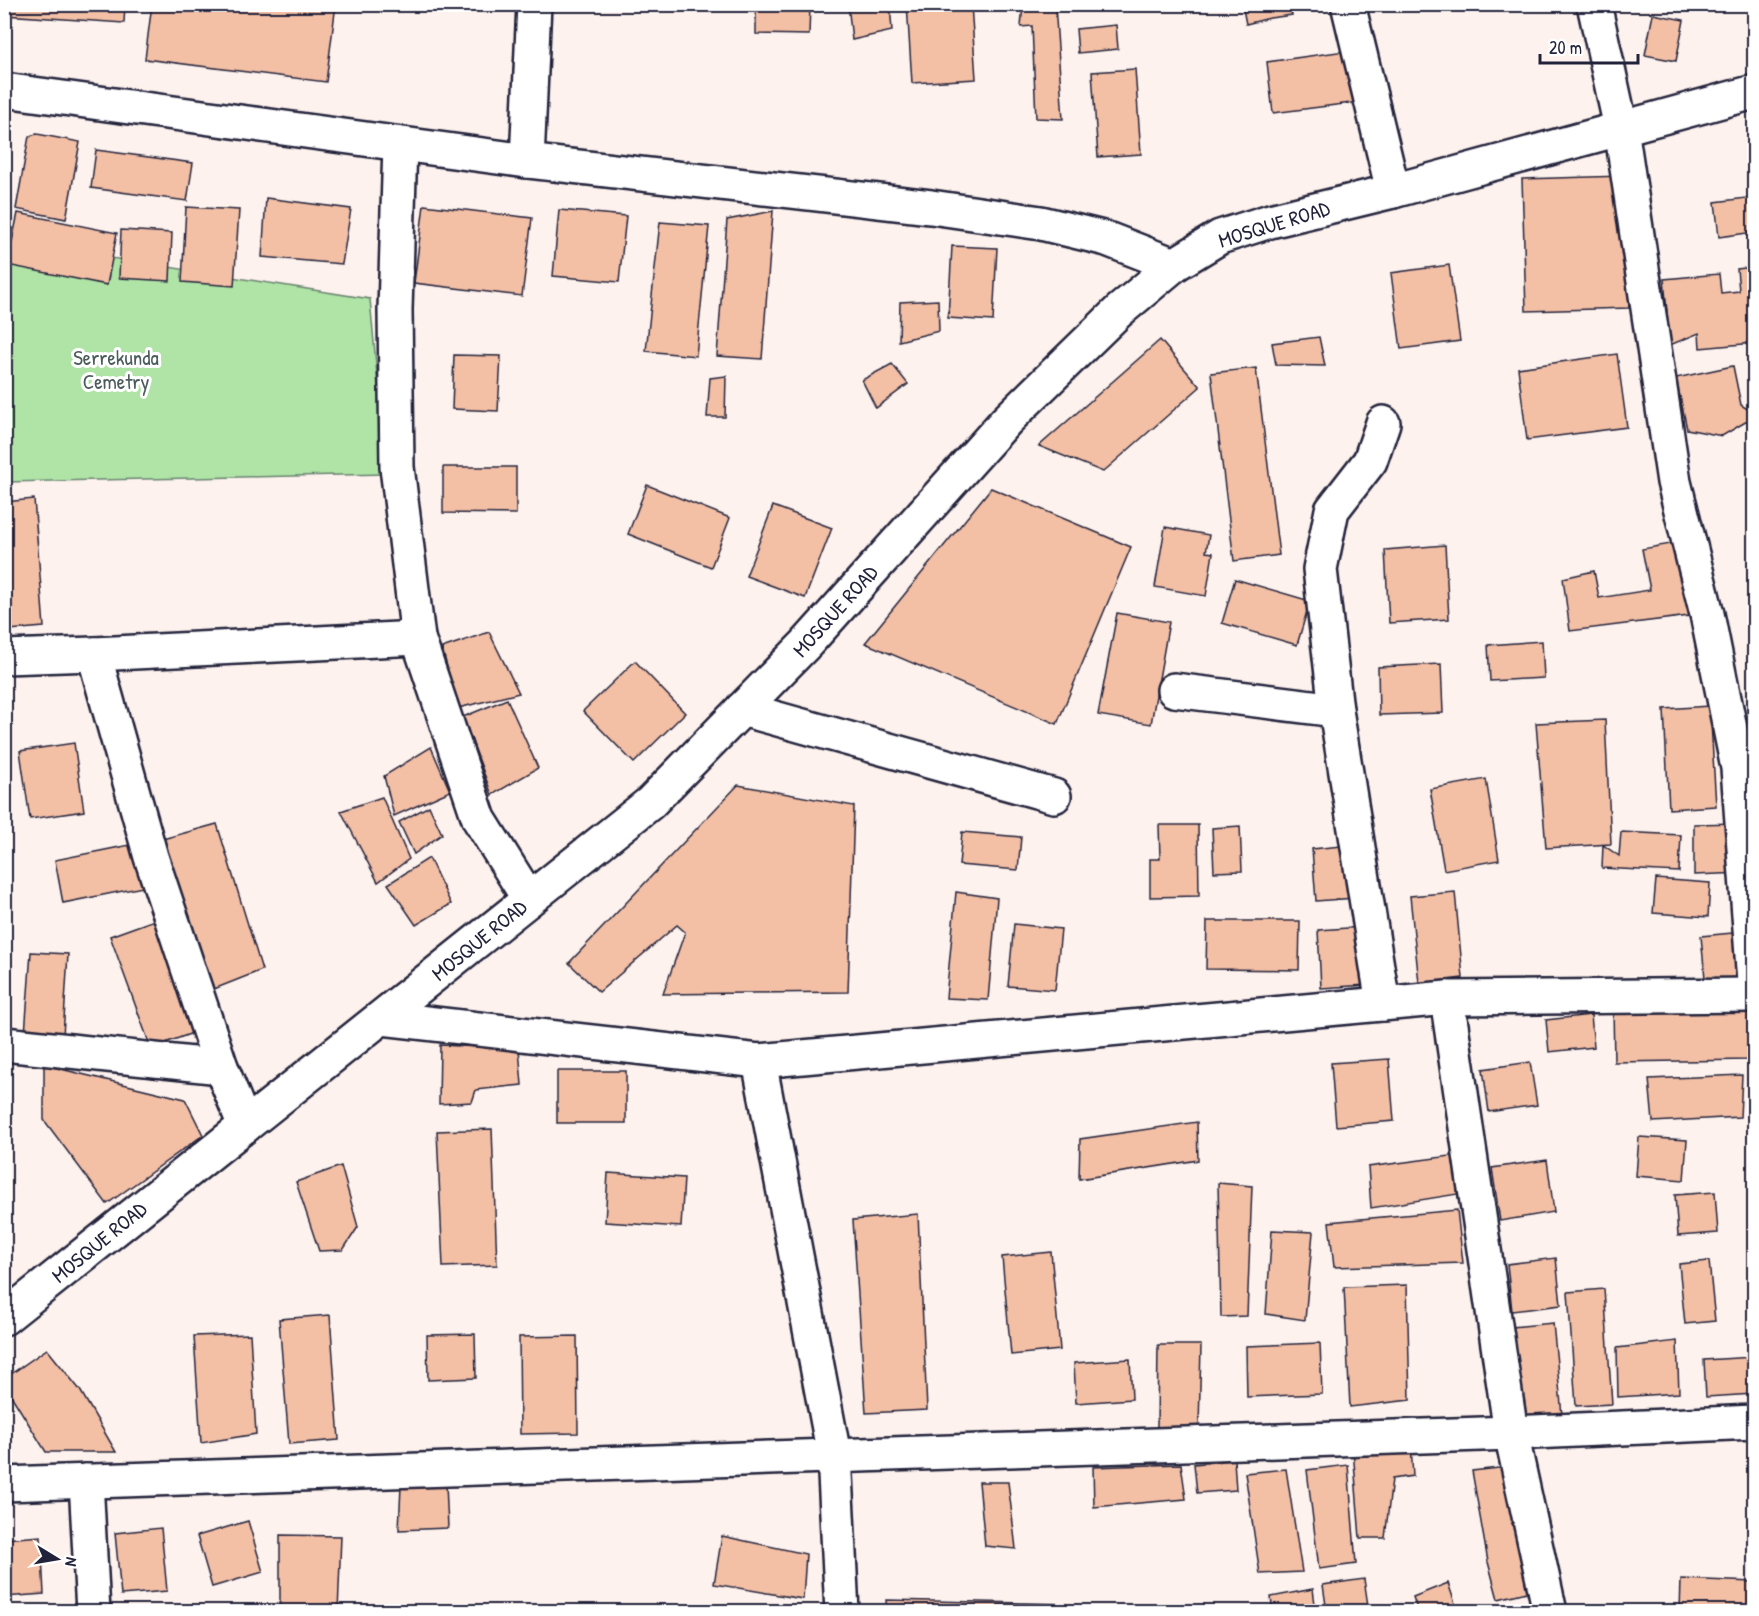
<svg xmlns="http://www.w3.org/2000/svg" width="1759" height="1616" font-family="'Patrick Hand',sans-serif">
  <rect width="100%" height="100%" fill="#fdf2ed"/>
  <filter id="ink" filterUnits="userSpaceOnUse"><feTurbulence type="fractalNoise" baseFrequency=".0167" numOctaves="2"/><feDisplacementMap in="SourceGraphic" scale="12" xChannelSelector="R" yChannelSelector="G"/><feConvolveMatrix kernelMatrix="1 2 1 2 8 2 1 2 1" color-interpolation-filters="sRGB"/></filter>
  <g filter="url(#ink)">
    <polygon fill="#afe4a6" stroke="#688370" stroke-width="1.5" points="4,241 370,299 386,474 5,482"/>
    <g fill="#f3bfa5" stroke="#22223b" stroke-width="1.5">
      <polygon points="4,4 125,4 124,23 4,15"/>
      <polygon points="152,4 336,4 326,82 145,59"/>
      <polygon points="756,4 810,4 809,35 756,34"/>
      <polygon points="848,4 890,4 892,31 852,40"/>
      <polygon points="907,4 971,4 976,79 912,83"/>
      <polygon points="1023,4 1055,5 1063,119 1036,118 1032,26 1021,27"/>
      <polygon points="1242,4 1289,4 1292,15 1270,18 1246,24"/>
      <polygon points="1653,14 1684,20 1676,61 1645,55"/>
      <polygon points="1754,21 1754,44 1748,22"/>
      <polygon points="1116,25 1118,49 1078,53 1076,29"/>
      <polygon points="1352,50 1359,102 1273,113 1267,62"/>
      <polygon points="1135,69 1141,154 1098,157 1092,72"/>
      <polygon points="37,134 80,142 66,219 16,209 29,136"/>
      <polygon points="96,150 193,163 187,201 91,188"/>
      <polygon points="4,171 9,172 4,188"/>
      <polygon points="1624,176 1629,308 1526,311 1522,179"/>
      <polygon points="1754,197 1754,232 1719,237 1715,202"/>
      <polygon points="266,198 351,209 342,264 262,257"/>
      <polygon points="424,205 532,218 522,296 414,283"/>
      <polygon points="186,207 239,210 234,286 182,282"/>
      <polygon points="559,210 626,216 619,282 553,276"/>
      <polygon points="773,211 762,359 717,356 727,220"/>
      <polygon points="18,213 117,233 107,285 7,265"/>
      <polygon points="660,222 709,226 696,356 646,351"/>
      <polygon points="121,230 172,233 170,281 119,278"/>
      <polygon points="952,246 997,248 993,321 948,318"/>
      <polygon points="1449,265 1460,341 1401,349 1391,273"/>
      <polygon points="1754,267 1754,343 1700,348 1699,333 1670,345 1664,279 1719,274 1721,293 1739,291 1737,269"/>
      <polygon points="938,300 939,331 899,341 900,302"/>
      <polygon points="1319,337 1325,366 1276,365 1272,343"/>
      <polygon points="1160,340 1200,387 1103,472 1039,446"/>
      <polygon points="1617,354 1627,427 1527,440 1518,368"/>
      <polygon points="454,355 501,356 498,411 452,409"/>
      <polygon points="892,364 908,384 876,408 862,380"/>
      <polygon points="1733,366 1741,405 1754,413 1754,417 1722,436 1687,429 1676,378"/>
      <polygon points="1256,368 1279,555 1234,561 1211,373"/>
      <polygon points="726,376 725,417 707,417 710,378"/>
      <polygon points="443,467 516,467 516,514 443,513"/>
      <polygon points="647,485 730,518 711,567 628,534"/>
      <polygon points="991,488 1131,547 1057,724 865,643"/>
      <polygon points="34,499 44,627 9,630 4,574 4,502"/>
      <polygon points="773,506 832,528 805,598 746,576"/>
      <polygon points="1165,527 1209,535 1206,552 1213,553 1206,596 1155,587"/>
      <polygon points="1676,543 1689,616 1570,631 1563,578 1594,571 1599,598 1650,590 1642,549"/>
      <polygon points="1445,545 1449,619 1389,623 1385,550"/>
      <polygon points="1235,579 1310,601 1297,645 1222,623"/>
      <polygon points="1117,613 1169,622 1151,724 1098,715"/>
      <polygon points="489,632 519,693 458,708 442,648"/>
      <polygon points="1542,641 1544,678 1490,681 1488,645"/>
      <polygon points="635,661 685,713 634,763 583,711"/>
      <polygon points="1441,664 1443,713 1379,715 1378,667"/>
      <polygon points="507,699 538,768 492,795 463,717"/>
      <polygon points="1710,706 1716,806 1669,809 1664,709"/>
      <polygon points="1605,720 1611,844 1546,848 1536,723"/>
      <polygon points="74,743 84,811 30,819 20,751"/>
      <polygon points="431,747 450,791 394,816 384,776"/>
      <polygon points="1486,779 1499,860 1444,870 1430,789"/>
      <polygon points="738,785 854,806 848,992 663,994 685,932 677,925 599,992 569,963"/>
      <polygon points="382,797 409,859 378,882 341,811"/>
      <polygon points="429,806 442,834 414,854 399,822"/>
      <polygon points="1741,823 1743,873 1694,875 1694,824"/>
      <polygon points="217,824 262,970 214,989 159,840"/>
      <polygon points="1159,825 1198,825 1199,896 1150,897 1150,859 1160,859"/>
      <polygon points="1240,826 1242,871 1214,872 1212,828"/>
      <polygon points="962,832 1021,837 1018,870 959,865"/>
      <polygon points="1621,832 1681,835 1679,872 1602,868 1603,845 1619,856"/>
      <polygon points="135,844 143,887 63,903 55,860"/>
      <polygon points="1351,845 1355,898 1316,901 1312,849"/>
      <polygon points="429,858 451,904 416,925 388,884"/>
      <polygon points="1656,879 1710,883 1708,917 1653,913"/>
      <polygon points="956,892 997,898 988,1000 946,998"/>
      <polygon points="1455,892 1463,978 1419,983 1410,896"/>
      <polygon points="160,918 201,1030 151,1048 110,936"/>
      <polygon points="1207,921 1300,921 1299,970 1206,969"/>
      <polygon points="1014,924 1061,929 1055,990 1008,986"/>
      <polygon points="1363,927 1367,985 1321,988 1318,930"/>
      <polygon points="1743,932 1748,985 1706,989 1701,936"/>
      <polygon points="31,952 68,954 63,1036 25,1034"/>
      <polygon points="1749,1005 1750,1060 1614,1062 1613,1007"/>
      <polygon points="1591,1015 1594,1047 1549,1052 1546,1020"/>
      <polygon points="440,1045 519,1049 522,1085 476,1090 472,1102 439,1104"/>
      <polygon points="1389,1059 1394,1121 1336,1126 1331,1063"/>
      <polygon points="1530,1062 1537,1105 1489,1112 1483,1069"/>
      <polygon points="44,1065 185,1099 203,1135 107,1204 44,1120"/>
      <rect x="557" y="1071" width="69" height="52"/>
      <polygon points="1742,1075 1740,1117 1653,1122 1649,1079"/>
      <polygon points="1197,1122 1198,1160 1079,1179 1080,1139"/>
      <polygon points="492,1129 497,1265 443,1267 437,1131"/>
      <polygon points="1639,1137 1687,1140 1684,1180 1636,1176"/>
      <polygon points="1458,1155 1464,1193 1371,1208 1368,1167"/>
      <polygon points="1547,1160 1554,1212 1500,1221 1492,1168"/>
      <polygon points="341,1166 358,1227 343,1250 319,1251 296,1182"/>
      <polygon points="608,1173 684,1178 681,1227 605,1222"/>
      <polygon points="1218,1183 1252,1186 1247,1316 1221,1317"/>
      <polygon points="1715,1192 1718,1233 1678,1236 1675,1195"/>
      <polygon points="1457,1210 1463,1263 1334,1267 1329,1222"/>
      <polygon points="918,1214 927,1410 866,1413 853,1220"/>
      <polygon points="1272,1230 1313,1232 1305,1320 1266,1314"/>
      <polygon points="1051,1252 1060,1350 1011,1355 1002,1257"/>
      <polygon points="1556,1258 1561,1305 1512,1311 1507,1264"/>
      <polygon points="1709,1261 1715,1321 1685,1324 1679,1264"/>
      <polygon points="1407,1285 1410,1400 1350,1407 1344,1287"/>
      <polygon points="1604,1289 1612,1404 1576,1406 1568,1292"/>
      <polygon points="330,1315 339,1440 289,1444 279,1319"/>
      <polygon points="1553,1323 1562,1415 1522,1419 1512,1327"/>
      <polygon points="250,1334 256,1434 201,1443 194,1336"/>
      <polygon points="475,1334 476,1378 428,1380 427,1335"/>
      <polygon points="577,1336 578,1433 520,1434 519,1337"/>
      <polygon points="1677,1341 1679,1393 1618,1397 1617,1348"/>
      <polygon points="1320,1343 1322,1394 1247,1397 1246,1346"/>
      <polygon points="1158,1345 1201,1345 1199,1428 1157,1428"/>
      <polygon points="47,1349 80,1390 116,1452 46,1452 4,1384 4,1379"/>
      <polygon points="1754,1357 1754,1394 1706,1397 1704,1360"/>
      <polygon points="1130,1359 1132,1399 1076,1403 1074,1363"/>
      <polygon points="1411,1446 1413,1476 1392,1479 1385,1538 1360,1538 1353,1449"/>
      <polygon points="1234,1460 1236,1490 1197,1493 1194,1464"/>
      <polygon points="1181,1464 1186,1499 1094,1507 1093,1467"/>
      <polygon points="1348,1465 1356,1564 1319,1569 1307,1470"/>
      <polygon points="1517,1466 1535,1590 1498,1599 1488,1562 1472,1471"/>
      <polygon points="1286,1469 1302,1572 1260,1574 1245,1473"/>
      <polygon points="979,1482 1008,1482 1016,1549 985,1546"/>
      <polygon points="446,1484 448,1528 399,1530 401,1486"/>
      <polygon points="248,1521 263,1572 212,1587 197,1536"/>
      <polygon points="161,1528 167,1591 121,1595 115,1533"/>
      <polygon points="280,1535 341,1536 338,1612 280,1612"/>
      <polygon points="41,1536 44,1594 4,1597 4,1539"/>
      <polygon points="722,1536 806,1554 803,1599 714,1584"/>
      <polygon points="1364,1579 1369,1612 1327,1612 1323,1585"/>
      <polygon points="1681,1579 1754,1582 1754,1612 1680,1612"/>
      <polygon points="1448,1583 1458,1612 1418,1612 1413,1597"/>
      <polygon points="1313,1589 1316,1612 1273,1612 1271,1597"/>
      <polygon points="886,1600 1065,1604 1064,1612 887,1612"/>
      <polygon points="45,1608 45,1612 4,1612 4,1610"/>
    </g>
    <g fill="none" stroke-linecap="round" stroke-linejoin="round">
      <g stroke="#22223b" stroke-width="38">
        <g id="minor">
          <polyline points="1348,4 1393,191"/>
          <polyline points="1594,4 1621,128 1674,482 1707,614 1738,768 1754,982"/>
          <polyline points="4,90 527,161 931,207 1041,223 1107,239 1174,265"/>
          <polyline points="400,144 395,310 397,467 418,638 479,819 529,899"/>
          <polyline points="527,161 534,4"/>
          <polyline points="1383,423 1370,461 1332,510 1320,569 1336,710 1383,1004"/>
          <polyline points="94,654 151,857 221,1067 245,1126"/>
          <polyline points="4,657 94,654 418,638"/>
          <polyline points="1174,690 1336,710"/>
          <polyline points="742,709 1054,796"/>
          <polyline points="1447,998 1511,1433 1550,1612"/>
          <polyline points="382,1018 759,1061 1447,998 1754,995"/>
          <polyline points="4,1044 221,1067"/>
          <polyline points="759,1061 834,1455 842,1612"/>
          <polyline points="4,1318 650,803 806,644 1006,421 1119,311 1174,265 1220,237 1270,221 1393,191 1754,92"/>
          <polyline points="86,1481 93,1612"/>
          <polyline points="4,1484 1511,1433 1754,1422"/>
        </g>
      </g>
      <use href="#minor" stroke="#fff" stroke-width="33"/>
    </g>
  </g>
  <g text-anchor="middle" dominant-baseline="central" stroke-width="6" stroke-linejoin="round" paint-order="stroke">
    <g font-size="21" fill="#22223b" stroke="#fff">
      <text transform="translate(1274 224) rotate(-17)">MOSQUE ROAD</text>
      <text transform="translate(835 611) rotate(-48)">MOSQUE ROAD</text>
      <text transform="translate(479 940) rotate(-39)">MOSQUE ROAD</text>
      <text transform="translate(99 1242) rotate(-39)">MOSQUE ROAD</text>
    </g>
    <g font-size="21" fill="#4c5c5b" stroke="#fff">
      <text x="116" y="357">Serrekunda<tspan x="116" dy="24">Cemetry</tspan></text>
    </g>
  </g>
  <rect width="1759" height="1616" fill="none" stroke="#fff" stroke-width="24"/>
  <rect x="12" y="12" width="1735" height="1592" fill="none" stroke="#22223b" stroke-width="2" filter="url(#ink)"/>
  <g transform="translate(57 1559) rotate(101)" stroke="#ffffff" stroke-width="4.5" paint-order="stroke">
  <path d="M0-4.5L10 22L0 15L-10 22Z" fill="#22223b"/>
  <text y="-9" font-size="16" font-weight="bold" text-anchor="middle" fill="#22223b">N</text>
  </g>
  <path d="M1540 54v9h98v-9" fill="none" stroke="#22223b" stroke-width="3"/>
  <text x="1549" y="54" font-size="18" fill="#22223b" stroke="#ffffff" stroke-width="4.5" paint-order="stroke">20 m</text>
</svg>
